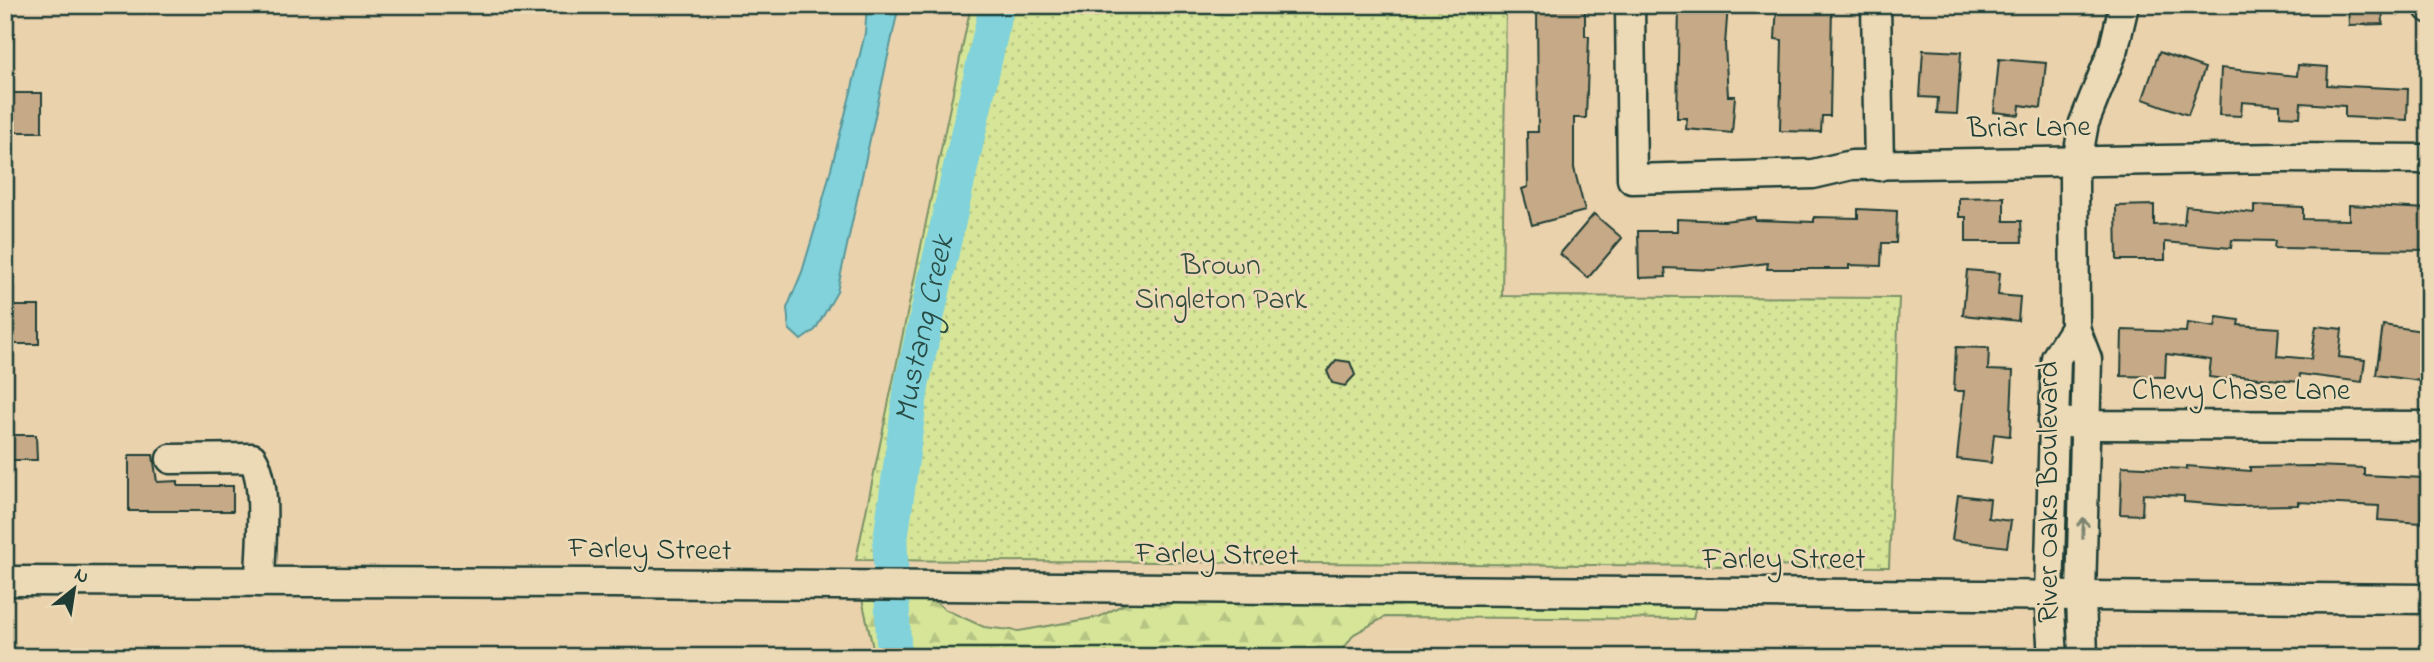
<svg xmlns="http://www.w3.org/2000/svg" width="2434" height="662" font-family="'Indie Flower',sans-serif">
  <defs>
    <pattern id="forest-firs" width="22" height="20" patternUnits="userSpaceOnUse" patternTransform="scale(1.75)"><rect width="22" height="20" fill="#d6e598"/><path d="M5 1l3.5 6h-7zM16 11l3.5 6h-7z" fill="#b7c584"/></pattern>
    <pattern id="park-dots" width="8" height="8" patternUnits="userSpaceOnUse" patternTransform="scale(1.75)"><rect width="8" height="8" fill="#d6e598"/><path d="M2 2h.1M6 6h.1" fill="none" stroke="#b7c584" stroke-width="1.8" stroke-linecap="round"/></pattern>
  </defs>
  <rect width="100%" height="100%" fill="#ead2ad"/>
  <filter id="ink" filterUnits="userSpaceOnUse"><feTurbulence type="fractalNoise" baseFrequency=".0143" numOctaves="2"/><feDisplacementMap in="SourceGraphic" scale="14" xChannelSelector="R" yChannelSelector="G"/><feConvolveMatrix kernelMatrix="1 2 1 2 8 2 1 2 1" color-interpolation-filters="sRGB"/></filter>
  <g filter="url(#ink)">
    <polygon fill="url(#forest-firs)" stroke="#7a9166" stroke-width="2" points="931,597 944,609 984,627 1019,631 1099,617 1138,597 1696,604 1693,619 1385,617 1354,634 1338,657 875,657 862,599 898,602"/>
    <polygon fill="url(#park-dots)" stroke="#7a9166" stroke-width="2" points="971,5 1506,5 1502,296 1899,298 1889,567 856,560"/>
    <polygon fill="#81d2db" stroke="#5a9698" stroke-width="2" points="867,5 899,5 837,292 815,330 801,340 789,329 787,308 802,272 819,215 852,88 865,33"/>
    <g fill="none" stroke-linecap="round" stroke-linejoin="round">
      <path stroke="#81d2db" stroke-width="35" id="s1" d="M894 657 890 544 912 383 997 5"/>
    </g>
    <g fill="#c6a986" stroke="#1f3d34" stroke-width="2">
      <polygon points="1537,5 1585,5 1585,36 1589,36 1586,118 1574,118 1574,168 1585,211 1532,225 1522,189 1528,187 1527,132 1538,132"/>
      <polygon points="1679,5 1728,5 1725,45 1728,96 1735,96 1732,133 1686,129 1687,118 1677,118"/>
      <polygon points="1777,5 1832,5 1830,116 1822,116 1821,132 1780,131 1782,40 1775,39"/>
      <polygon points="2348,5 2382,5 2383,24 2349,25"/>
      <polygon points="1923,50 1961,52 1957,114 1937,113 1938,98 1920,97"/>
      <polygon points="2159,52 2205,68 2188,115 2143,99"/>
      <polygon points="1999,59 2046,63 2041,108 2020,105 2019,115 1994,112"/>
      <polygon points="2298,65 2328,67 2327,85 2408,89 2407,120 2345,117 2345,106 2301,103 2300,117 2280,116 2280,105 2242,102 2241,116 2219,115 2221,68 2297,76"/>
      <rect x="5" y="93" width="37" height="39"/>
      <polygon points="2004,197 2004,221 2021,221 2022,242 1966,242 1966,217 1959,217 1959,198"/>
      <polygon points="2154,205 2154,225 2184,224 2186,206 2254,213 2254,205 2303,207 2303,219 2349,220 2349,205 2429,209 2429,250 2274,248 2275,241 2232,240 2231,248 2165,242 2165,260 2117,260 2116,206"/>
      <polygon points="1858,209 1897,211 1896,243 1882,243 1881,266 1849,265 1849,269 1767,269 1768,263 1712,270 1665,268 1666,277 1639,278 1638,231 1677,231 1677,219 1724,221 1755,217 1755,220 1814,222 1814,217 1858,218"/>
      <polygon points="1594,214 1622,238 1588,278 1560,254"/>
      <polygon points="1967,270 2000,273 1998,295 2020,297 2018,321 1963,315"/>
      <rect x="5" y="306" width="34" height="38"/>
      <polygon points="2217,317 2239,320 2238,325 2279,328 2277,356 2311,359 2316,326 2342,329 2339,357 2365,360 2362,382 2300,374 2299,382 2232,375 2232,380 2209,377 2211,360 2166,354 2165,377 2121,376 2122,330 2186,332 2187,323 2215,327"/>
      <polygon points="2383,325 2429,332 2429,382 2376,375"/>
      <polygon points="1956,347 1989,348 1988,370 2013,371 2010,436 1994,434 1991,463 1957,459 1964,391 1954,391"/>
      <polygon points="1336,360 1350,362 1355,375 1345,386 1332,383 1327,371"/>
      <polygon points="5,435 36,435 37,460 5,460"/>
      <polygon points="129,455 153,455 157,482 178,481 178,486 233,486 233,511 129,511"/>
      <polygon points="2122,466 2187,469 2187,466 2250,471 2250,467 2314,466 2364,468 2364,475 2424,478 2421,523 2378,520 2379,506 2298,502 2298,505 2235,506 2184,502 2184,496 2143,494 2142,515 2120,514"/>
      <polygon points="1958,495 1990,499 1988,518 2011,521 2007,547 1952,540"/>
    </g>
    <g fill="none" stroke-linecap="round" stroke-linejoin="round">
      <g stroke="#1f3d34" stroke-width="33">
        <g id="minor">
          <polyline points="1630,5 1632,179 1813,174 1852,165 2281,158 2429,159"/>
          <polyline points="1876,5 1879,166"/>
          <polyline points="2428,5 2429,8"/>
          <polyline points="2053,421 2087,425 2429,426"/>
          <path d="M171 459 252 458C269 483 260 550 260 582"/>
          <polyline points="5,581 612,583 2429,599"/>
          <polyline points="2053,657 2049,596 2056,358 2075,328"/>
          <polyline points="2083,657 2081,596 2087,359 2075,328 2074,178 2084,123 2114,48 2124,5"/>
        </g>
      </g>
      <use href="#minor" stroke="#ecdab7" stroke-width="28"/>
    </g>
    <defs><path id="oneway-shaft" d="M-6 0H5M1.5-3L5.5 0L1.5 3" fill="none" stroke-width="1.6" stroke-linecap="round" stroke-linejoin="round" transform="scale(1.75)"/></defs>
    <use stroke="#7b846f" href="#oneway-shaft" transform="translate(2083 528) rotate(-88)"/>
  </g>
  <g text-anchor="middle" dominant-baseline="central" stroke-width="5" stroke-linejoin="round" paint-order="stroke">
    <g font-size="30" fill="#1f3d34" stroke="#ecdab7">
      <text transform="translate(2029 129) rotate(-1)">Briar Lane</text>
      <text x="2241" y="392">Chevy Chase Lane</text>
      <text transform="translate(2050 492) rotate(-90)">River Oaks Boulevard</text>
      <text transform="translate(650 551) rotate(1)">Farley Street</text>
      <text transform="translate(1217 556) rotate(1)">Farley Street</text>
      <text x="1784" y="561">Farley Street</text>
    </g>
    <g font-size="30" fill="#314e3e" stroke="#ecdab7">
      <text x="1221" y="267">Brown<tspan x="1221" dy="34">Singleton Park</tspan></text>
    </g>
    <g font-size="32" font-style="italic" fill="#294c45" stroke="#ecdab7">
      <text stroke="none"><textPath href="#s1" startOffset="331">Mustang Creek</textPath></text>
    </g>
  </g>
  <rect width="2434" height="662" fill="none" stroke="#ecdab7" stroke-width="28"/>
  <rect x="14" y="14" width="2406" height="634" fill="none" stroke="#1f3d34" stroke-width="2.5" filter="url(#ink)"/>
  <g transform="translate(74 589) rotate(30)" stroke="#ecdab7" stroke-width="5" paint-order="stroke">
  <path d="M0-5L12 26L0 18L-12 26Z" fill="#1f3d34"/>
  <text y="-10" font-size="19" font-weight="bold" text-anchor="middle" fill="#1f3d34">N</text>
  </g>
</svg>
